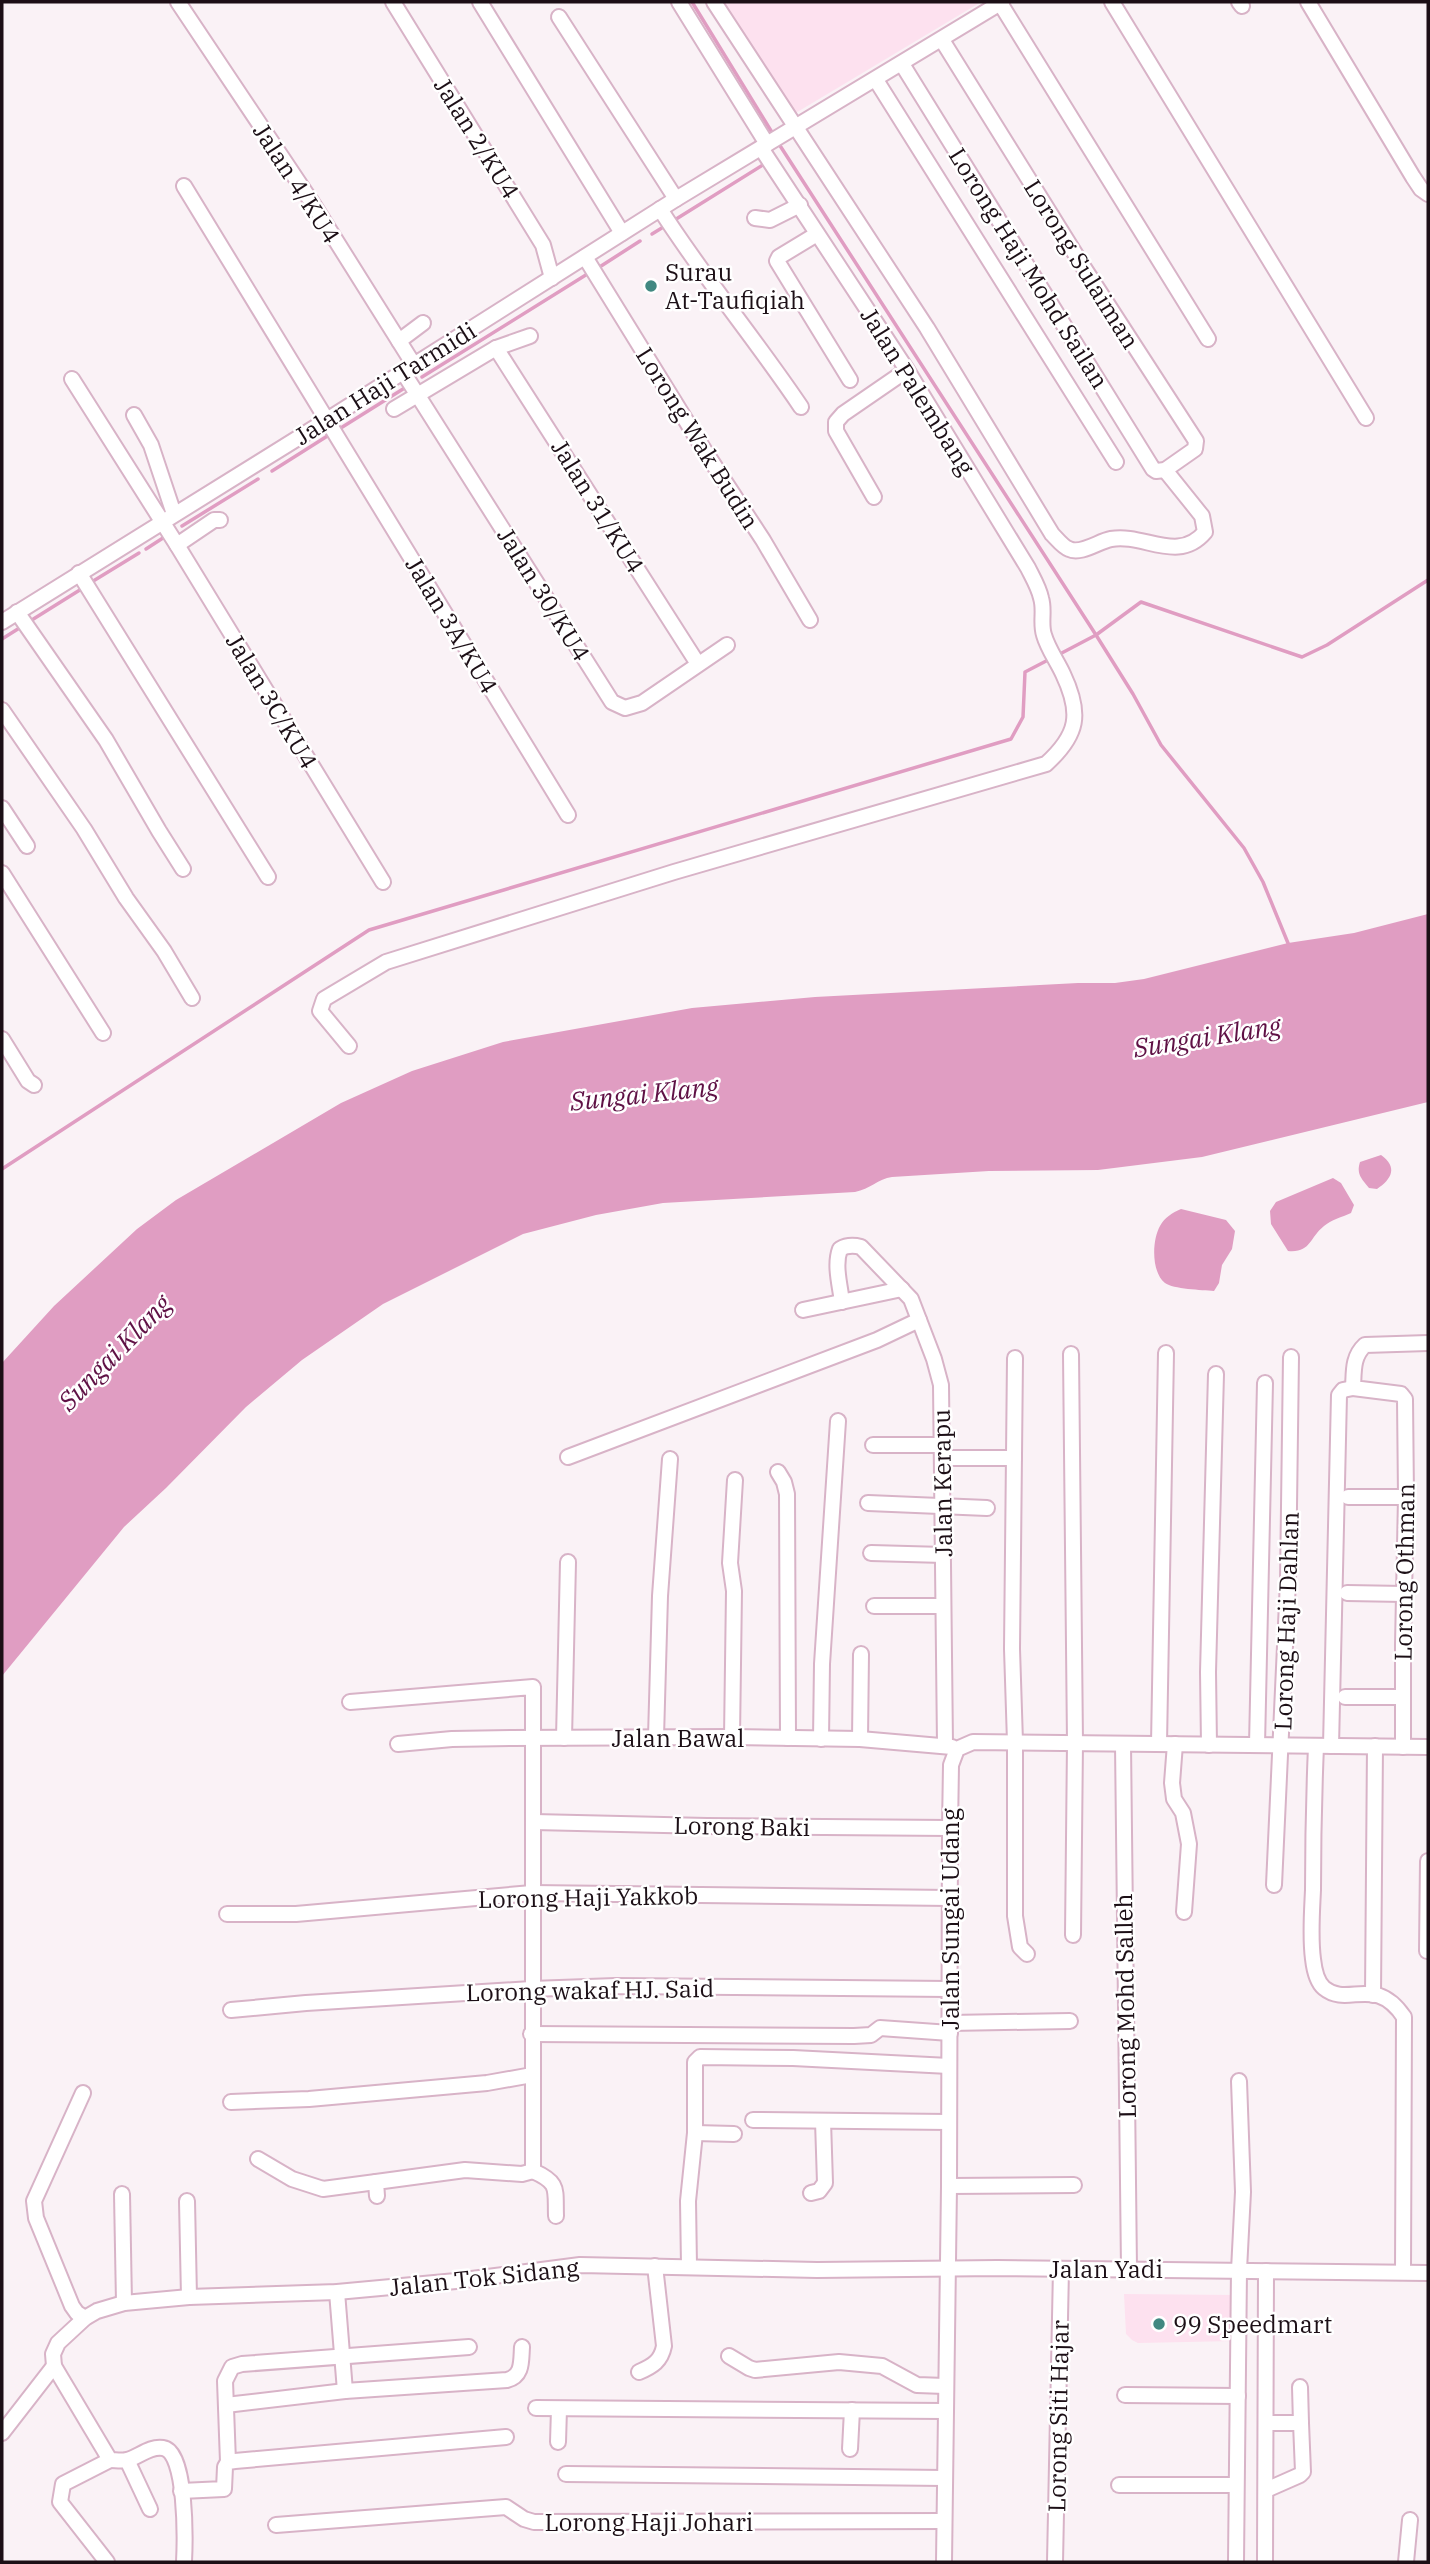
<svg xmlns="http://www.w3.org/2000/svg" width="1430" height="2564" font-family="'IBM Plex Serif',serif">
  <rect width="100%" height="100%" fill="#faf2f6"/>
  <g fill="#fde1ef">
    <polygon points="721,2 981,2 794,114"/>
    <polygon points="1124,2294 1235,2295 1235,2341 1138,2343 1132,2340 1126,2334"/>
  </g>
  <g fill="#e09dc2">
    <path d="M1428 914V1102L1202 1157 1098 1170 989 1171 892 1177C878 1179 870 1189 855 1192L663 1203 596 1215 523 1234 383 1304 302 1360 246 1407 166 1488 124 1527 2 1676V1363L54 1306 137 1229 176 1200 341 1103 412 1071 503 1042 692 1008 815 997 1078 983H1115L1144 979 1288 943 1354 933Z"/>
    <path d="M1381 1155C1398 1167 1392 1179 1377 1189L1369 1188C1362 1179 1356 1174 1360 1162Z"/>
    <path d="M1333 1178 1341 1183 1354 1205 1351 1213C1342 1217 1331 1220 1324 1226 1309 1238 1311 1253 1288 1251L1271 1224 1270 1211 1276 1202Z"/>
    <path d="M1181 1209 1226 1220 1235 1231 1232 1249 1222 1265 1219 1283 1214 1291C1202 1290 1173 1289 1165 1283 1151 1272 1152 1240 1160 1226 1165 1217 1172 1213 1181 1209Z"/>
  </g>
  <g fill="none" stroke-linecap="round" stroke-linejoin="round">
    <g stroke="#e09dc2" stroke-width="3.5">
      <polyline points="692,2 773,134"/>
      <polyline points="777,141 1096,635 1133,694 1161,745 1244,848 1263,882 1290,948"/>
      <polyline points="673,221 766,163"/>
      <polyline points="652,234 665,226"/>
      <polyline points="598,268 640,241"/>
      <polyline points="422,377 589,273"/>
      <polyline points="336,431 403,389"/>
      <polyline points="272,471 329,435"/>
      <polyline points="182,526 258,479"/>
      <polyline points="146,549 166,536"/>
      <polyline points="90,583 139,553"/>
      <polyline points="27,623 83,588"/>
      <polyline points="2,639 21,627"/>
      <polyline points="1056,656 1096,635 1141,602 1302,657 1327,645 1428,580"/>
      <polyline points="2,1169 369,930 1011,739 1023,717 1025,672 1050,659"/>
    </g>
    <g stroke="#d8b3c7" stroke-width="18">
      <g id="minor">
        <polyline points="178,2 313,204 414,365"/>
        <polyline points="393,2 543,245 552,278"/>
        <polyline points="480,2 622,233"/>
        <polyline points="679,2 767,144"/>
        <path d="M714 2 927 328 1052 534C1057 539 1063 547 1069 549 1081 555 1099 541 1111 539 1144 533 1178 564 1205 532L1202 516 1165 470"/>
        <polyline points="1112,2 1366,418"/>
        <polyline points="1239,2 1242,6"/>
        <polyline points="1308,2 1413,177 1421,189 1428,194"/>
        <polyline points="1000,3 1208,339"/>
        <polyline points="559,17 676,199"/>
        <polyline points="902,64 1153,469 1156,471 1165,470 1195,449 1196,441 1084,268 942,40"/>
        <polyline points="876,80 1116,462"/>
        <polyline points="184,186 568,815"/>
        <path d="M660 209C704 278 756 340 801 407"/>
        <polyline points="755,218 770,220 800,205"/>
        <polyline points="817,234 779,257 777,261 850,380"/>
        <polyline points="585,257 706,453 763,540 810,620"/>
        <polyline points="399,341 423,323"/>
        <polyline points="496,348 698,664"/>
        <polyline points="403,372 612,702 625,708 642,703 727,645"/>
        <polyline points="72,379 177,545 383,882"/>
        <polyline points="394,409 496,348 530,336"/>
        <polyline points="134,415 151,445 174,514"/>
        <polyline points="874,497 836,431 836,422 843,414 907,370"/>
        <polyline points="177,545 214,520 220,520"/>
        <polyline points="79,573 268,877"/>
        <polyline points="17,612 106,740 159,831 183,869"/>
        <polyline points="2,622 327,420 676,199 1002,2"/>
        <polyline points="2,710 84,829 126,898 164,951 192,998"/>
        <polyline points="2,808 27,846"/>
        <polyline points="2,873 103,1033"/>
        <polyline points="2,1039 28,1081 34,1085"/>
        <path d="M349 1046 320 1011 324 999 386 962 674 872 1046 764C1078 735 1082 714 1063 674 1057 661 1048 649 1044 635 1040 623 1045 610 1041 598 1039 588 1033 578 1028 568L907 370 761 148"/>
        <path d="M842 1302C840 1285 834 1265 840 1249 847 1245 853 1245 861 1247L911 1299 934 1359 941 1385 945 1745"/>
        <polyline points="803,1310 902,1289"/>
        <polyline points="1071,1354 1075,1743 1073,1935"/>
        <polyline points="1015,1358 1012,1649 1015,1742 1015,1916 1020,1947 1027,1954"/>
        <polyline points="873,1445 943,1445"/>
        <polyline points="568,1457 877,1340 919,1320"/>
        <polyline points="943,1458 1014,1458"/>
        <polyline points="778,1472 784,1482 787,1494 788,1738"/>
        <polyline points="1348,1497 1406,1497"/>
        <polyline points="868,1503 987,1508"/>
        <polyline points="871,1553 944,1555"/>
        <polyline points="1347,1593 1404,1594"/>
        <polyline points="874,1606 943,1606"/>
        <polyline points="1345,1697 1403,1697"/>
        <path d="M350 1702 533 1687V2171C560 2183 555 2189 556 2216"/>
        <polyline points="656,1737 660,1596 670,1459"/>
        <polyline points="732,1737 734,1591 730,1563 735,1480"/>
        <polyline points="564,1738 568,1562"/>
        <polyline points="821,1739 822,1664 838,1421"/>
        <polyline points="860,1739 861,1654"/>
        <polyline points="398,1744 452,1739 510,1738 732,1737 860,1739 952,1747"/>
        <polyline points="1123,1744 1129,2269"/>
        <polyline points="1159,1744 1166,1353"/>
        <polyline points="1175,1744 1172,1783 1174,1799 1183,1813 1189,1844 1184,1912"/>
        <polyline points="1209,1745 1208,1672 1216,1374"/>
        <polyline points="1257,1745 1265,1383"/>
        <path d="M1316 1746C1314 1794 1313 1842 1313 1890 1312 1912 1310 1937 1313 1959 1314 1968 1317 1982 1324 1988 1348 2008 1375 1974 1404 2017L1403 2272"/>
        <polyline points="1331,1746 1339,1395 1343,1390 1353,1388"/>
        <path d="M1403 1747V1645L1406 1497 1405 1399 1401 1394 1353 1388C1354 1372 1352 1357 1365 1345L1428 1343"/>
        <polyline points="534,1822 707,1826 950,1828"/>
        <polyline points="1274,1885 1288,1581 1291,1357"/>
        <polyline points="227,1914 296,1914 532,1893 950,1898"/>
        <polyline points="1427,1951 1428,1861"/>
        <polyline points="1373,1995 1375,1746"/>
        <polyline points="231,2010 306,2003 531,1989 616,1986 949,1989"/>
        <polyline points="950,2023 1070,2021"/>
        <polyline points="531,2034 854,2036 871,2035 880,2028 950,2033"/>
        <polyline points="83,2093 34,2201 36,2218 72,2306 77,2313 85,2318"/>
        <polyline points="231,2102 309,2099 487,2083 532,2075"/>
        <polyline points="753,2120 949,2122"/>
        <polyline points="695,2133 734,2134"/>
        <polyline points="258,2159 292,2179 323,2189 376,2182"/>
        <polyline points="949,2186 1074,2185"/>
        <polyline points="811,2193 819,2191 825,2183 823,2121"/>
        <polyline points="122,2194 124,2303"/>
        <polyline points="377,2196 376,2182 465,2170 522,2174 533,2171"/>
        <polyline points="187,2201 189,2297"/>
        <polyline points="689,2266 688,2201 695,2133 695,2062 700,2057 793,2058 949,2066"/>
        <polyline points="337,2292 345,2391"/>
        <polyline points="729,2356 749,2368 755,2370 839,2362 882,2366 917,2385 945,2386"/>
        <path d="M639 2372C653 2366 661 2361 664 2346L655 2266"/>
        <polyline points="1125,2395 1238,2396"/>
        <path d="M226 2405 345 2391 507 2380C523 2376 521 2361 522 2347"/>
        <polyline points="536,2408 945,2411"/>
        <polyline points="1266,2423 1301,2423 1300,2387"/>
        <polyline points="2,2433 54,2366"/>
        <polyline points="558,2442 559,2409"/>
        <polyline points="850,2449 852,2410"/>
        <polyline points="127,2460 150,2509"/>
        <polyline points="228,2462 225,2381 232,2367 242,2364 469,2347"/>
        <polyline points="566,2474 945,2478"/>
        <polyline points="1119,2485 1236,2485"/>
        <polyline points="1266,2490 1300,2475 1303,2472 1301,2423"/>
        <polyline points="181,2491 224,2489 225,2467 228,2462 235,2461 506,2437"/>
        <polyline points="276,2525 506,2507 524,2519 534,2522 944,2521"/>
        <polyline points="107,2562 60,2502 63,2484 110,2460"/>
        <path d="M184 2562C185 2542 187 2451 163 2448 149 2446 139 2457 127 2460 122 2461 115 2460 110 2460L54 2366 53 2354 58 2343 85 2318 97 2311 124 2303 189 2297 337 2292 456 2281 580 2265 817 2270 997 2268 1428 2273"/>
        <polyline points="944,2562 949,2186 950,1828 951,1765 957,1749 973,1742 1428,1747"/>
        <polyline points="1055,2562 1061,2269"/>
        <polyline points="1236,2562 1239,2270 1243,2192 1239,2081"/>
        <polyline points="1265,2562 1266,2271"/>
        <polyline points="1406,2562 1410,2520"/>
      </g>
    </g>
    <use href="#minor" stroke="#fff" stroke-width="14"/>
  </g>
  <g fill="#418881" stroke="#fff" stroke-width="2.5">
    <circle cx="651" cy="286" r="7"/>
    <circle cx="1159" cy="2324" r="7"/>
  </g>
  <g text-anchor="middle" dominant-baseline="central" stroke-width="5" stroke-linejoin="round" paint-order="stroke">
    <g font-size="24" fill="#1c0f16" stroke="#fff">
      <text transform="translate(477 138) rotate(58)">Jalan 2/KU4</text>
      <text transform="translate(297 183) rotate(57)">Jalan 4/KU4</text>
      <text transform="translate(1082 264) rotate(58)">Lorong Sulaiman</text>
      <text transform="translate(1029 268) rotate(58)">Lorong Haji Mohd Sailan</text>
      <text transform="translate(385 383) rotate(-32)">Jalan Haji Tarmidi</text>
      <text transform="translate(918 391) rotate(58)">Jalan Palembang</text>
      <text transform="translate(698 438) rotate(58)">Lorong Wak Budin</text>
      <text transform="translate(598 506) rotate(58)">Jalan 31/KU4</text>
      <text transform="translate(544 594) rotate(58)">Jalan 30/KU4</text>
      <text transform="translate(452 625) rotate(59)">Jalan 3A/KU4</text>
      <text transform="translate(272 701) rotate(59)">Jalan 3C/KU4</text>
      <text transform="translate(942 1483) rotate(-91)">Jalan Kerapu</text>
      <text transform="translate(1404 1572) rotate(-89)">Lorong Othman</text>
      <text transform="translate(1286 1621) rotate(-88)">Lorong Haji Dahlan</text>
      <text x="678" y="1738">Jalan Bawal</text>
      <text transform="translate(742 1826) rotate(1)">Lorong Baki</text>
      <text transform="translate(588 1897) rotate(-1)">Lorong Haji Yakkob</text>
      <text transform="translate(950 1919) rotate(-90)">Jalan Sungai Udang</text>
      <text transform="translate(590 1990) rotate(-1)">Lorong wakaf HJ. Said</text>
      <text transform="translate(1125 2006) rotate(-91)">Lorong Mohd Salleh</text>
      <text x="1106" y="2269">Jalan Yadi</text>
      <text transform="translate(484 2277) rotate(-6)">Jalan Tok Sidang</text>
      <text transform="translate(1058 2416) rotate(-89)">Lorong Siti Hajar</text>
      <text x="649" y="2522">Lorong Haji Johari</text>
    </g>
    <g font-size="24" fill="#1c0f16" stroke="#fff" text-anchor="start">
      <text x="665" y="272">Surau<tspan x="665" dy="28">At-Taufiqiah</tspan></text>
      <text x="1173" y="2324">99 Speedmart</text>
    </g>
    <g font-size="26" font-style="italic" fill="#5f1145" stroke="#fff">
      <text transform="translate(1207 1036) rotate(-9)">Sungai Klang</text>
      <text transform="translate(644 1093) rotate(-6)">Sungai Klang</text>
      <text transform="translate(114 1352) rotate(-46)">Sungai Klang</text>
    </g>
  </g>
  <rect width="1430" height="2564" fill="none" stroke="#1c0f16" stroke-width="7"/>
</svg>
